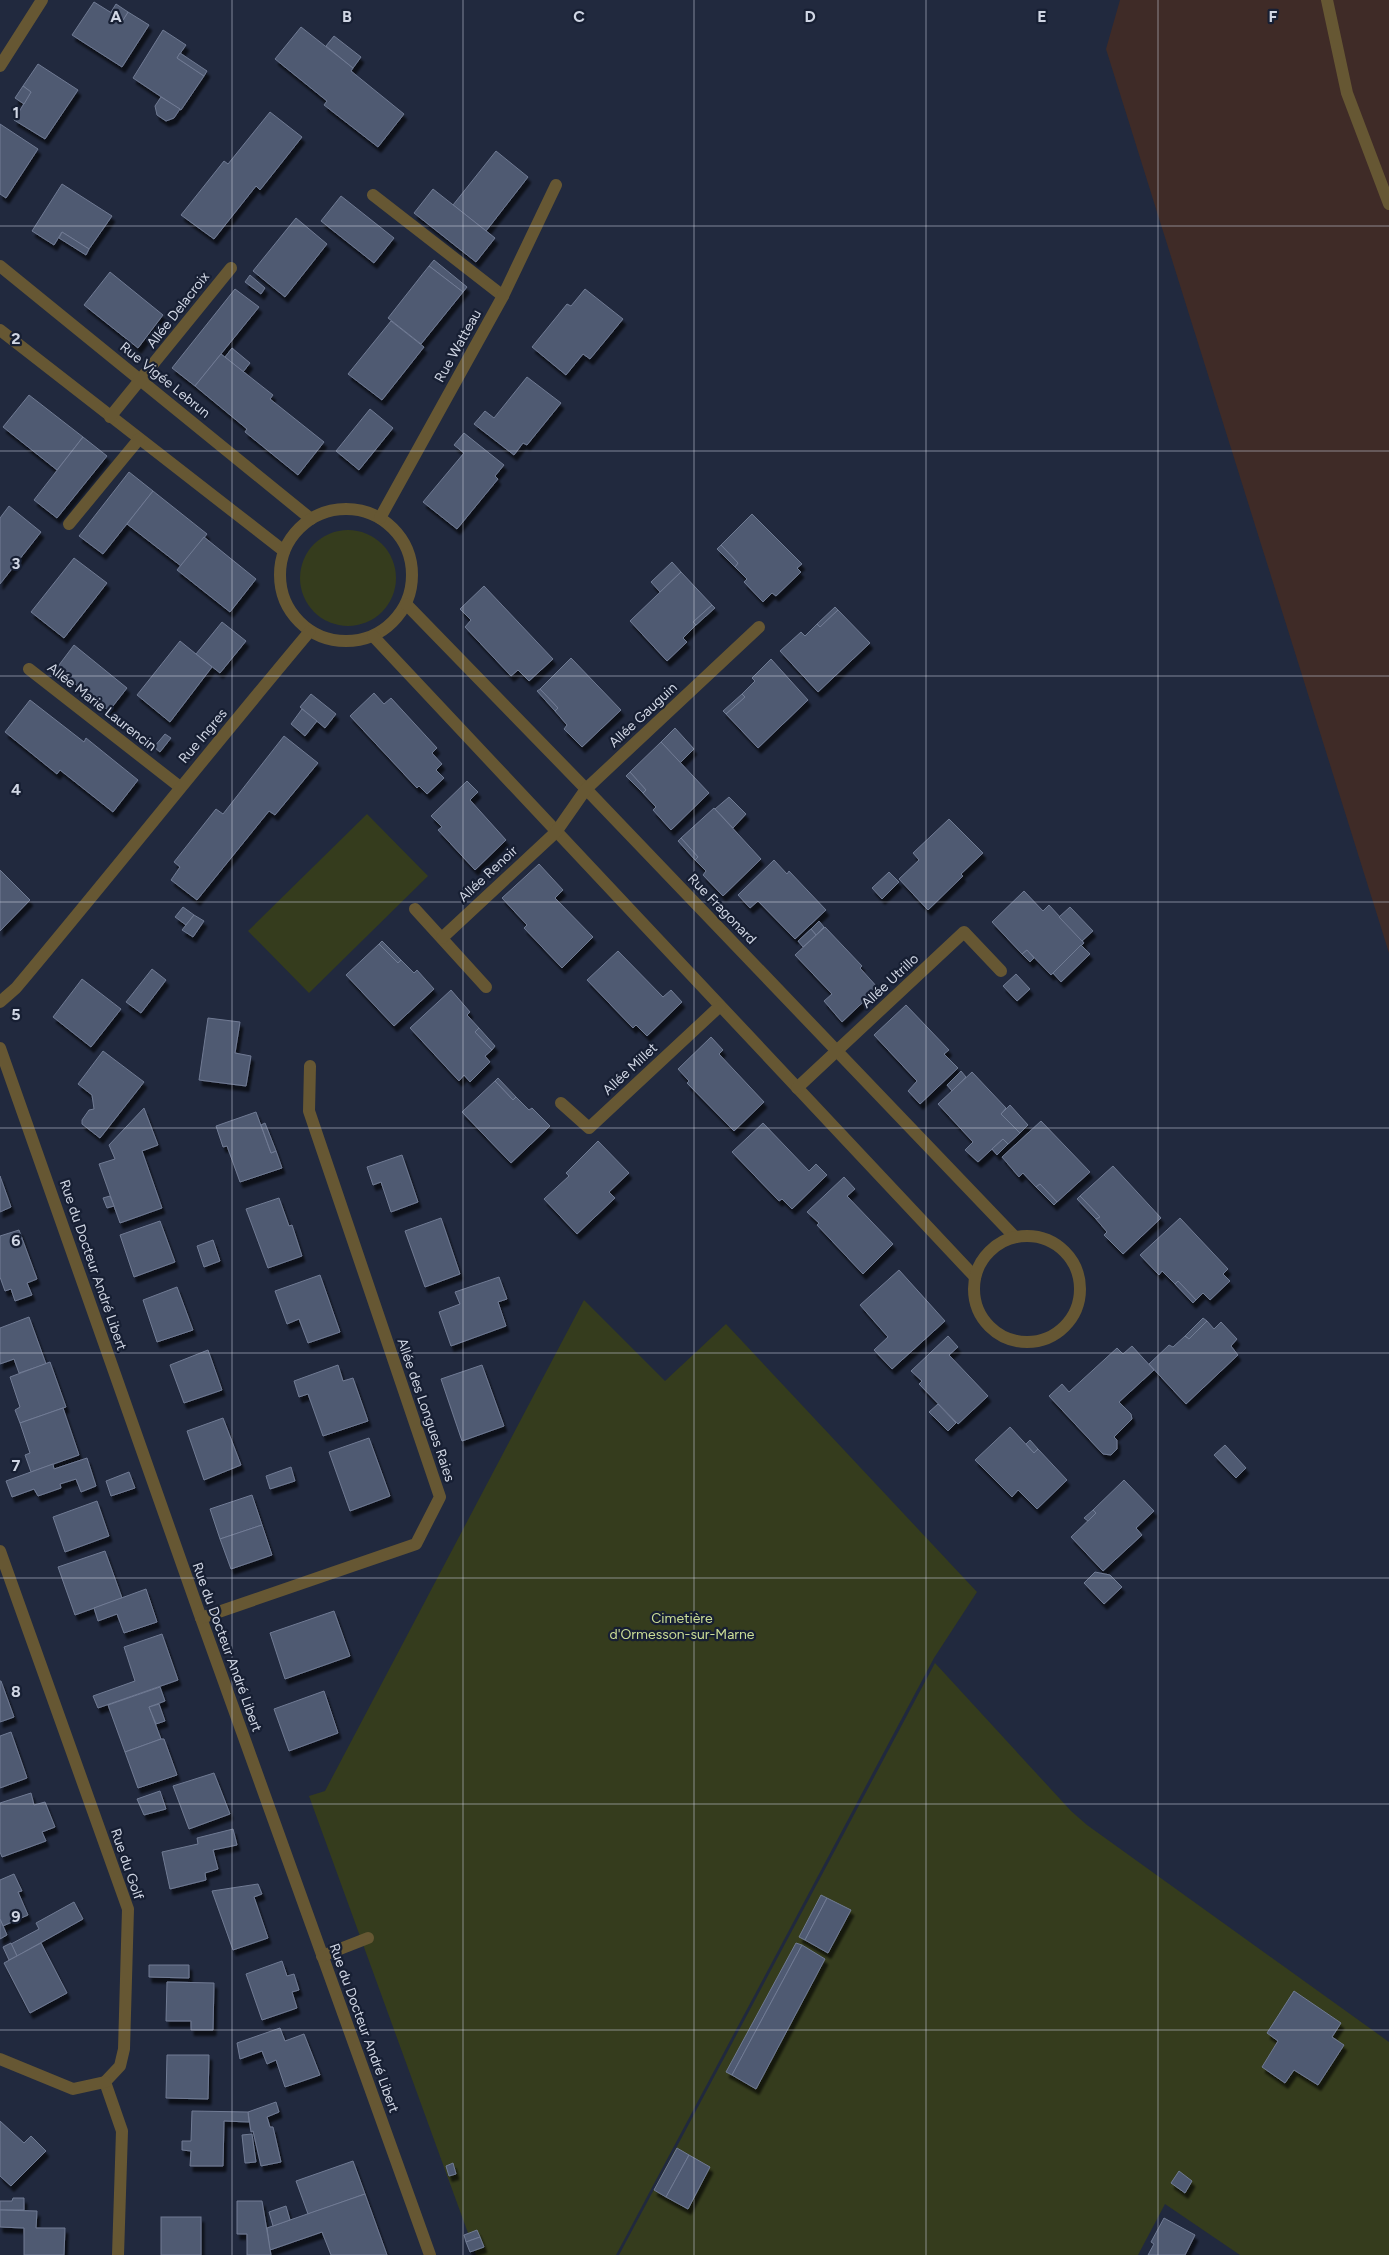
<svg xmlns="http://www.w3.org/2000/svg" width="1389" height="2255" font-family="Figtree,sans-serif">
  <defs>
    <filter id="shadow"><feDropShadow dx="3" dy="5.5" stdDeviation="1" flood-color="#0009"/></filter>
  </defs>
  <rect width="100%" height="100%" fill="#21293e"/>
  <polygon fill="#3f2b27" points="1120,0 1389,0 1389,953 1106,49"/>
  <g fill="#353c1d">
    <circle cx="348" cy="578" r="48"/>
    <polygon points="367,814 428,876 309,993 248,931"/>
    <polygon points="584,1300 665,1381 726,1324 977,1592 934,1658 616,2255 476,2255 309,1796 325,1791"/>
    <polygon points="935,1663 1071,1811 1087,1825 1389,2042 1389,2255 1240,2255 1165,2204 1138,2255 619,2255"/>
  </g>
  <g fill="#505a72" stroke="#707b94" filter="url(#shadow)">
    <polygon points="94,2 123,20 128,12 149,25 122,67 72,35"/>
    <polygon points="116,4 128,12 123,20 111,12"/>
    <polygon points="301,27 353,68 351,71 404,114 378,147 324,105 327,101 275,59"/>
    <polygon points="163,30 186,45 177,58 204,76 181,110 133,78"/>
    <polygon points="334,36 361,57 353,68 326,46"/>
    <polygon points="180,53 207,71 204,76 177,58"/>
    <polygon points="38,64 78,90 45,139 14,120 31,92 23,86"/>
    <polygon points="23,86 31,92 24,104 15,98"/>
    <polygon points="161,97 180,109 174,118 166,121 157,115 155,106"/>
    <polygon points="270,112 302,137 260,190 256,186 214,239 181,215 224,161 228,164"/>
    <polygon points="0,124 38,149 6,198 0,194"/>
    <polygon points="496,151 528,177 486,231 453,205"/>
    <polygon points="62,184 112,216 89,249 62,232 54,245 32,231"/>
    <polygon points="433,189 495,238 476,262 414,213"/>
    <polygon points="341,196 394,238 374,263 321,221"/>
    <polygon points="296,218 327,244 285,297 253,271"/>
    <polygon points="62,232 89,249 86,255 59,238"/>
    <polygon points="434,260 467,287 463,292 429,266"/>
    <polygon points="429,266 463,292 421,344 388,318"/>
    <polygon points="110,272 163,315 138,348 84,305"/>
    <polygon points="250,275 265,288 261,294 245,282"/>
    <polygon points="235,289 259,307 195,386 172,368"/>
    <polygon points="585,289 623,319 590,359 583,354 566,375 532,347 567,304 571,306"/>
    <polygon points="391,321 424,347 382,400 348,374"/>
    <polygon points="232,348 250,363 243,372 225,357"/>
    <polygon points="221,354 273,395 270,399 324,442 298,475 245,432 247,429 195,386"/>
    <polygon points="527,377 561,403 527,445 523,443 514,455 474,424 485,411 494,418"/>
    <polygon points="29,395 83,437 57,470 3,427"/>
    <polygon points="370,409 393,428 359,470 336,451"/>
    <polygon points="464,433 504,465 495,476 498,479 457,529 423,502 464,453 454,445"/>
    <polygon points="83,437 107,456 57,518 34,500"/>
    <polygon points="129,472 153,491 103,554 79,536"/>
    <polygon points="153,491 207,534 181,566 127,524"/>
    <polygon points="9,506 41,532 0,584 0,518"/>
    <polygon points="752,514 802,564 797,568 801,572 776,596 772,593 763,602 744,582 747,579 735,567 738,563 721,545"/>
    <polygon points="204,537 256,579 230,612 177,570"/>
    <polygon points="721,545 738,563 735,567 717,549"/>
    <polygon points="74,558 107,583 64,638 31,612"/>
    <polygon points="672,562 681,572 660,592 651,582"/>
    <polygon points="681,572 712,605 693,622 696,625 683,638 687,642 667,661 630,621"/>
    <polygon points="484,586 553,659 529,681 518,670 511,676 465,627 471,620 460,609"/>
    <polygon points="712,605 715,608 696,625 693,622"/>
    <polygon points="835,607 838,610 820,627 817,624"/>
    <polygon points="838,610 870,643 818,692 780,651 801,632 805,636 817,624 820,627"/>
    <polygon points="222,622 246,641 220,673 196,654"/>
    <polygon points="180,641 212,667 170,722 137,695"/>
    <polygon points="74,645 127,688 109,711 56,669"/>
    <polygon points="571,658 621,710 582,747 564,729 567,725 555,711 558,708 540,689"/>
    <polygon points="771,659 808,700 758,748 726,714 745,697 742,694 755,681 752,678"/>
    <polygon points="540,689 558,708 555,711 537,691"/>
    <polygon points="374,693 384,704 391,698 437,748 432,753 442,764 436,770 444,778 427,794 419,786 417,788 350,716"/>
    <polygon points="311,694 336,714 325,728 300,707"/>
    <polygon points="742,694 745,697 726,714 723,711"/>
    <polygon points="30,700 84,742 86,738 138,780 113,812 60,770 57,774 5,732"/>
    <polygon points="302,709 317,721 305,736 291,724"/>
    <polygon points="675,728 694,749 680,763 661,742"/>
    <polygon points="165,734 171,738 160,752 154,747"/>
    <polygon points="284,736 318,763 275,815 269,811 197,900 171,880 180,867 174,862 216,809 223,814"/>
    <polygon points="661,742 709,793 671,830 653,810 656,807 643,793 646,790 630,772"/>
    <polygon points="630,772 646,790 643,793 626,776"/>
    <polygon points="467,781 478,792 470,800 506,840 475,870 438,830 442,827 431,816"/>
    <polygon points="729,797 746,814 733,828 715,809"/>
    <polygon points="714,808 761,859 723,896 703,875 706,871 695,860 698,857 681,838"/>
    <polygon points="949,819 983,853 961,874 963,876 928,910 899,879 919,860 913,853"/>
    <polygon points="681,838 698,857 695,860 678,841"/>
    <polygon points="774,860 787,874 789,871 826,910 795,939 758,901 750,908 738,895"/>
    <polygon points="539,864 563,890 555,898 593,937 562,968 524,928 527,925 502,898"/>
    <polygon points="0,870 30,900 0,931"/>
    <polygon points="889,872 899,882 882,899 872,888"/>
    <polygon points="1024,891 1043,911 1049,905 1084,943 1051,975 1027,950 1022,954 992,922"/>
    <polygon points="183,907 194,915 186,925 175,917"/>
    <polygon points="1070,907 1093,931 1082,941 1059,917"/>
    <polygon points="194,915 204,921 193,937 182,930"/>
    <polygon points="819,921 824,927 816,935 811,929"/>
    <polygon points="825,927 862,966 860,968 878,988 842,1022 824,1001 832,994 795,955"/>
    <polygon points="811,929 816,935 803,947 798,941"/>
    <polygon points="382,941 401,960 398,963 379,944"/>
    <polygon points="379,944 398,963 401,960 414,973 417,970 434,989 394,1026 346,975"/>
    <polygon points="1081,945 1090,954 1061,982 1053,973"/>
    <polygon points="1027,950 1034,958 1030,962 1022,954"/>
    <polygon points="618,951 663,997 671,990 682,1002 647,1036 636,1025 633,1028 587,980"/>
    <polygon points="152,969 166,980 141,1013 126,1002"/>
    <polygon points="1016,974 1030,989 1017,1001 1003,986"/>
    <polygon points="82,979 121,1009 91,1047 53,1017"/>
    <polygon points="451,990 470,1012 467,1015 479,1028 475,1032 492,1050 485,1056 490,1062 470,1082 464,1075 459,1081 410,1028"/>
    <polygon points="906,1005 949,1050 944,1054 958,1068 920,1104 908,1091 917,1081 874,1035"/>
    <polygon points="208,1018 240,1022 235,1053 251,1056 246,1086 199,1080"/>
    <polygon points="479,1028 495,1046 492,1050 475,1032"/>
    <polygon points="711,1037 723,1050 719,1054 764,1102 734,1131 687,1083 689,1081 678,1069"/>
    <polygon points="103,1051 144,1082 100,1138 82,1124 82,1120 89,1110 94,1109 92,1095 78,1084"/>
    <polygon points="961,1071 966,1077 952,1091 947,1085"/>
    <polygon points="972,1072 1006,1108 1001,1114 1020,1133 1008,1144 1003,1139 978,1162 965,1150 973,1142 938,1104"/>
    <polygon points="498,1078 516,1097 513,1100 495,1081"/>
    <polygon points="495,1081 513,1100 516,1097 529,1110 532,1108 550,1126 511,1163 462,1112"/>
    <polygon points="1010,1105 1028,1125 1020,1133 1001,1114"/>
    <polygon points="144,1108 158,1145 142,1151 162,1208 120,1223 99,1164 115,1159 109,1145"/>
    <polygon points="256,1112 271,1153 276,1151 282,1168 240,1182 227,1146 223,1147 216,1126"/>
    <polygon points="1041,1121 1090,1172 1057,1202 1040,1184 1036,1187 1023,1173 1019,1177 1002,1157"/>
    <polygon points="265,1123 276,1151 271,1153 261,1125"/>
    <polygon points="763,1123 809,1171 816,1164 827,1175 792,1209 782,1199 779,1201 732,1152"/>
    <polygon points="1003,1139 1008,1144 997,1155 992,1149"/>
    <polygon points="598,1141 629,1173 609,1192 615,1198 577,1234 544,1199 569,1176 566,1173"/>
    <polygon points="402,1155 418,1202 391,1212 381,1182 373,1185 367,1167"/>
    <polygon points="1113,1166 1161,1218 1123,1254 1104,1235 1107,1232 1096,1219 1100,1217 1080,1196"/>
    <polygon points="0,1176 11,1207 0,1212"/>
    <polygon points="844,1177 855,1189 847,1196 893,1244 863,1274 817,1225 819,1223 807,1212"/>
    <polygon points="1040,1184 1057,1202 1054,1205 1036,1187"/>
    <polygon points="110,1196 114,1206 107,1208 103,1198"/>
    <polygon points="1080,1196 1100,1217 1096,1219 1077,1199"/>
    <polygon points="279,1198 289,1226 292,1225 302,1256 268,1268 246,1209"/>
    <polygon points="441,1218 460,1274 425,1287 405,1231"/>
    <polygon points="1180,1218 1228,1269 1223,1274 1230,1281 1210,1300 1203,1293 1196,1300 1178,1281 1175,1284 1162,1271 1159,1275 1140,1255"/>
    <polygon points="160,1221 175,1262 134,1277 120,1235"/>
    <polygon points="19,1230 37,1279 27,1283 32,1295 15,1301 11,1289 5,1291 0,1277 0,1236"/>
    <polygon points="213,1240 220,1261 204,1267 197,1246"/>
    <polygon points="899,1270 945,1321 892,1369 874,1350 888,1337 860,1305"/>
    <polygon points="320,1275 340,1332 308,1343 299,1319 287,1324 275,1291"/>
    <polygon points="499,1277 507,1299 498,1302 506,1326 451,1346 439,1312 460,1304 455,1292"/>
    <polygon points="1178,1281 1196,1300 1193,1303 1175,1284"/>
    <polygon points="177,1287 193,1330 157,1342 143,1300"/>
    <polygon points="29,1317 46,1364 19,1373 14,1359 0,1364 0,1328"/>
    <polygon points="1203,1318 1207,1321 1189,1339 1185,1336"/>
    <polygon points="1207,1321 1214,1329 1221,1322 1237,1339 1231,1346 1238,1355 1186,1404 1149,1364 1169,1345 1173,1347 1185,1336 1189,1339"/>
    <polygon points="948,1336 958,1347 949,1355 988,1396 958,1424 919,1384 922,1381 911,1371"/>
    <polygon points="1132,1346 1154,1370 1119,1402 1131,1414 1132,1419 1114,1437 1117,1440 1117,1449 1111,1455 1103,1454 1049,1396 1062,1384 1069,1392 1117,1348 1123,1354"/>
    <polygon points="208,1350 222,1390 184,1403 170,1365"/>
    <polygon points="50,1362 66,1407 20,1423 15,1410 20,1407 10,1377"/>
    <polygon points="338,1365 343,1381 353,1378 368,1421 323,1436 308,1394 299,1397 294,1381"/>
    <polygon points="482,1365 504,1426 462,1441 441,1379"/>
    <polygon points="938,1404 956,1423 948,1431 929,1412"/>
    <polygon points="63,1408 79,1455 31,1472 25,1455 30,1453 20,1423"/>
    <polygon points="223,1418 241,1465 204,1480 187,1431"/>
    <polygon points="1010,1427 1034,1453 1038,1449 1067,1480 1037,1509 1018,1490 1012,1497 975,1460"/>
    <polygon points="369,1438 390,1496 350,1511 329,1452"/>
    <polygon points="1030,1440 1038,1449 1034,1453 1026,1444"/>
    <polygon points="1225,1445 1246,1468 1236,1478 1214,1455"/>
    <polygon points="87,1458 96,1486 81,1492 76,1479 60,1484 61,1488 38,1496 34,1489 12,1497 6,1481 53,1464 54,1469"/>
    <polygon points="291,1467 295,1481 270,1489 266,1476"/>
    <polygon points="129,1472 135,1488 111,1496 106,1481"/>
    <polygon points="1124,1480 1154,1511 1136,1528 1142,1535 1103,1571 1071,1537 1096,1513 1093,1510"/>
    <polygon points="252,1495 262,1525 220,1539 210,1509"/>
    <polygon points="97,1501 109,1536 65,1552 53,1517"/>
    <polygon points="1093,1510 1096,1513 1088,1521 1084,1518"/>
    <polygon points="262,1525 272,1555 231,1569 220,1539"/>
    <polygon points="105,1551 122,1598 75,1615 58,1567"/>
    <polygon points="1095,1572 1110,1575 1122,1587 1104,1604 1084,1583"/>
    <polygon points="146,1589 157,1622 124,1633 117,1614 98,1621 94,1608"/>
    <polygon points="334,1611 350,1656 285,1679 270,1633"/>
    <polygon points="162,1634 178,1680 98,1708 93,1696 135,1681 124,1647"/>
    <polygon points="1,1681 14,1717 0,1722 0,1681"/>
    <polygon points="160,1687 165,1701 149,1707 161,1739 125,1752 108,1705"/>
    <polygon points="324,1691 338,1733 289,1751 274,1709"/>
    <polygon points="159,1704 165,1721 156,1724 149,1707"/>
    <polygon points="11,1732 27,1778 0,1788 0,1736"/>
    <polygon points="161,1739 164,1739 177,1775 138,1788 125,1752"/>
    <polygon points="214,1773 230,1814 189,1829 173,1786"/>
    <polygon points="160,1791 166,1809 144,1815 137,1799"/>
    <polygon points="31,1793 34,1805 45,1802 55,1827 42,1832 46,1841 2,1857 0,1852 0,1803"/>
    <polygon points="233,1829 237,1845 213,1850 218,1869 205,1873 206,1880 170,1889 162,1852 198,1844 197,1838"/>
    <polygon points="14,1874 22,1891 18,1892 28,1915 3,1926 0,1919 0,1880"/>
    <polygon points="258,1884 262,1894 254,1897 268,1938 233,1950 212,1891"/>
    <polygon points="821,1895 827,1898 805,1940 799,1937"/>
    <polygon points="827,1898 851,1910 828,1953 805,1940"/>
    <polygon points="74,1902 83,1919 17,1956 11,1944 39,1929 36,1923"/>
    <polygon points="0,1919 7,1935 0,1939"/>
    <polygon points="11,1943 17,1956 9,1960 3,1947"/>
    <polygon points="41,1943 67,1993 30,2013 4,1963"/>
    <polygon points="796,1943 802,1945 732,2075 726,2072"/>
    <polygon points="802,1945 825,1959 756,2089 732,2075"/>
    <polygon points="282,1961 287,1976 294,1974 299,1990 292,1992 297,2008 262,2020 246,1974"/>
    <polygon points="149,1965 189,1965 189,1978 149,1977"/>
    <polygon points="167,1982 214,1983 213,2030 191,2030 191,2021 166,2021"/>
    <polygon points="1294,1991 1341,2023 1332,2037 1344,2045 1318,2085 1294,2070 1285,2083 1262,2067 1278,2041 1267,2033"/>
    <polygon points="280,2028 285,2041 304,2034 320,2075 285,2087 276,2060 267,2064 262,2051 240,2059 237,2043"/>
    <polygon points="167,2055 209,2055 208,2099 166,2098"/>
    <polygon points="276,2102 279,2112 267,2117 270,2127 273,2127 281,2162 261,2166 253,2131 251,2132 248,2112"/>
    <polygon points="192,2111 248,2112 249,2122 224,2121 223,2166 190,2166 191,2151 182,2150 182,2141 191,2141"/>
    <polygon points="0,2121 24,2143 31,2136 46,2151 11,2186 0,2176"/>
    <polygon points="252,2134 256,2162 245,2163 242,2135"/>
    <polygon points="677,2148 689,2155 666,2197 654,2190"/>
    <polygon points="689,2155 710,2167 688,2209 666,2197"/>
    <polygon points="353,2161 365,2194 308,2214 296,2181"/>
    <polygon points="453,2163 456,2174 449,2176 446,2166"/>
    <polygon points="1179,2171 1192,2181 1185,2193 1171,2183"/>
    <polygon points="365,2194 387,2255 331,2255 322,2232 270,2250 267,2228"/>
    <polygon points="13,2198 24,2198 24,2210 0,2210 0,2201 12,2201"/>
    <polygon points="237,2201 262,2201 271,2255 247,2255 247,2234 237,2234"/>
    <polygon points="286,2206 290,2220 273,2226 269,2212"/>
    <polygon points="0,2210 37,2211 36,2228 65,2228 64,2255 24,2255 24,2228 0,2227"/>
    <rect x="161" y="2217" width="40" height="38"/>
    <polygon points="1164,2218 1195,2235 1185,2255 1148,2255 1154,2244 1151,2242"/>
    <polygon points="477,2230 480,2237 466,2242 464,2235"/>
    <polygon points="480,2237 484,2247 470,2252 466,2242"/>
  </g>
  <g fill="none" stroke-linecap="round" stroke-linejoin="round">
    <g stroke="#665733" stroke-width="12">
      <polyline points="1327,0 1347,93 1389,204"/>
      <polyline points="0,66 42,0"/>
      <polyline points="373,195 503,296"/>
      <polyline points="0,266 311,519"/>
      <polyline points="0,330 284,551"/>
      <polyline points="110,417 231,268"/>
      <circle cx="346" cy="575" r="66"/>
      <polyline points="380,518 503,296 556,185"/>
      <polyline points="69,524 139,439"/>
      <polyline points="406,604 586,789 1015,1237"/>
      <polyline points="373,636 975,1277"/>
      <polyline points="29,669 180,787"/>
      <polyline points="415,909 486,987"/>
      <polyline points="442,938 556,832 586,789 759,627"/>
      <path d="M0 1002 16 988C115 870 211 749 310 631"/>
      <polyline points="0,1048 201,1618 430,2255"/>
      <polyline points="797,1088 964,932 1001,971"/>
      <polyline points="561,1103 589,1128 720,1006"/>
      <circle cx="1027" cy="1289" r="53"/>
      <polyline points="0,1551 128,1909 124,2049 120,2066 105,2082 122,2131 118,2255"/>
      <polyline points="201,1618 416,1544 440,1497 309,1111 310,1066"/>
      <polyline points="322,1956 368,1938"/>
      <polyline points="0,2059 73,2089 105,2082"/>
    </g>
  </g>
  <path fill="none" stroke="#d0d6e4" stroke-width="1" stroke-opacity="0.55" d="M232 0V2255M463 0V2255M694 0V2255M926 0V2255M1158 0V2255M0 226H1389M0 451H1389M0 676H1389M0 902H1389M0 1128H1389M0 1353H1389M0 1578H1389M0 1804H1389M0 2030H1389"/>
  <g text-anchor="middle" dominant-baseline="central" stroke-width="4.5" stroke-linejoin="round" paint-order="stroke">
    <g font-size="14" fill="#d0d6e4" stroke="#171f33">
      <text transform="translate(178 310) rotate(-52)">Allée Delacroix</text>
      <text transform="translate(458 346) rotate(-61)">Rue Watteau</text>
      <text transform="translate(165 380) rotate(39)">Rue Vigée Lebrun</text>
      <text transform="translate(102 707) rotate(38)">Allée Marie Laurencin</text>
      <text transform="translate(643 715) rotate(-43)">Allée Gauguin</text>
      <text transform="translate(203 736) rotate(-50)">Rue Ingres</text>
      <text transform="translate(488 874) rotate(-43)">Allée Renoir</text>
      <text transform="translate(722 909) rotate(46)">Rue Fragonard</text>
      <text transform="translate(890 981) rotate(-43)">Allée Utrillo</text>
      <text transform="translate(630 1069) rotate(-43)">Allée Millet</text>
      <text transform="translate(93 1265) rotate(71)">Rue du Docteur André Libert</text>
      <text transform="translate(426 1410) rotate(71)">Allée des Longues Raies</text>
      <text transform="translate(227 1647) rotate(70)">Rue du Docteur André Libert</text>
      <text transform="translate(127 1864) rotate(71)">Rue du Golf</text>
      <text transform="translate(364 2028) rotate(70)">Rue du Docteur André Libert</text>
    </g>
    <g font-size="14" fill="#cbdd96" stroke="#171f33">
      <text x="682" y="1618">Cimetière<tspan x="682" dy="16">d'Ormesson-sur-Marne</tspan></text>
    </g>
  </g>
  <g font-size="16" text-anchor="middle" font-weight="bold" fill="#d0d6e4" stroke="#171f33" stroke-width="4.5" stroke-linejoin="round" paint-order="stroke">
    <text x="116" y="22">A</text>
    <text x="347" y="22">B</text>
    <text x="579" y="22">C</text>
    <text x="810" y="22">D</text>
    <text x="1042" y="22">E</text>
    <text x="1273" y="22">F</text>
    <text x="16" y="118">1</text>
    <text x="16" y="344">2</text>
    <text x="16" y="569">3</text>
    <text x="16" y="795">4</text>
    <text x="16" y="1020">5</text>
    <text x="16" y="1246">6</text>
    <text x="16" y="1471">7</text>
    <text x="16" y="1697">8</text>
    <text x="16" y="1922">9</text>
  </g>
</svg>
